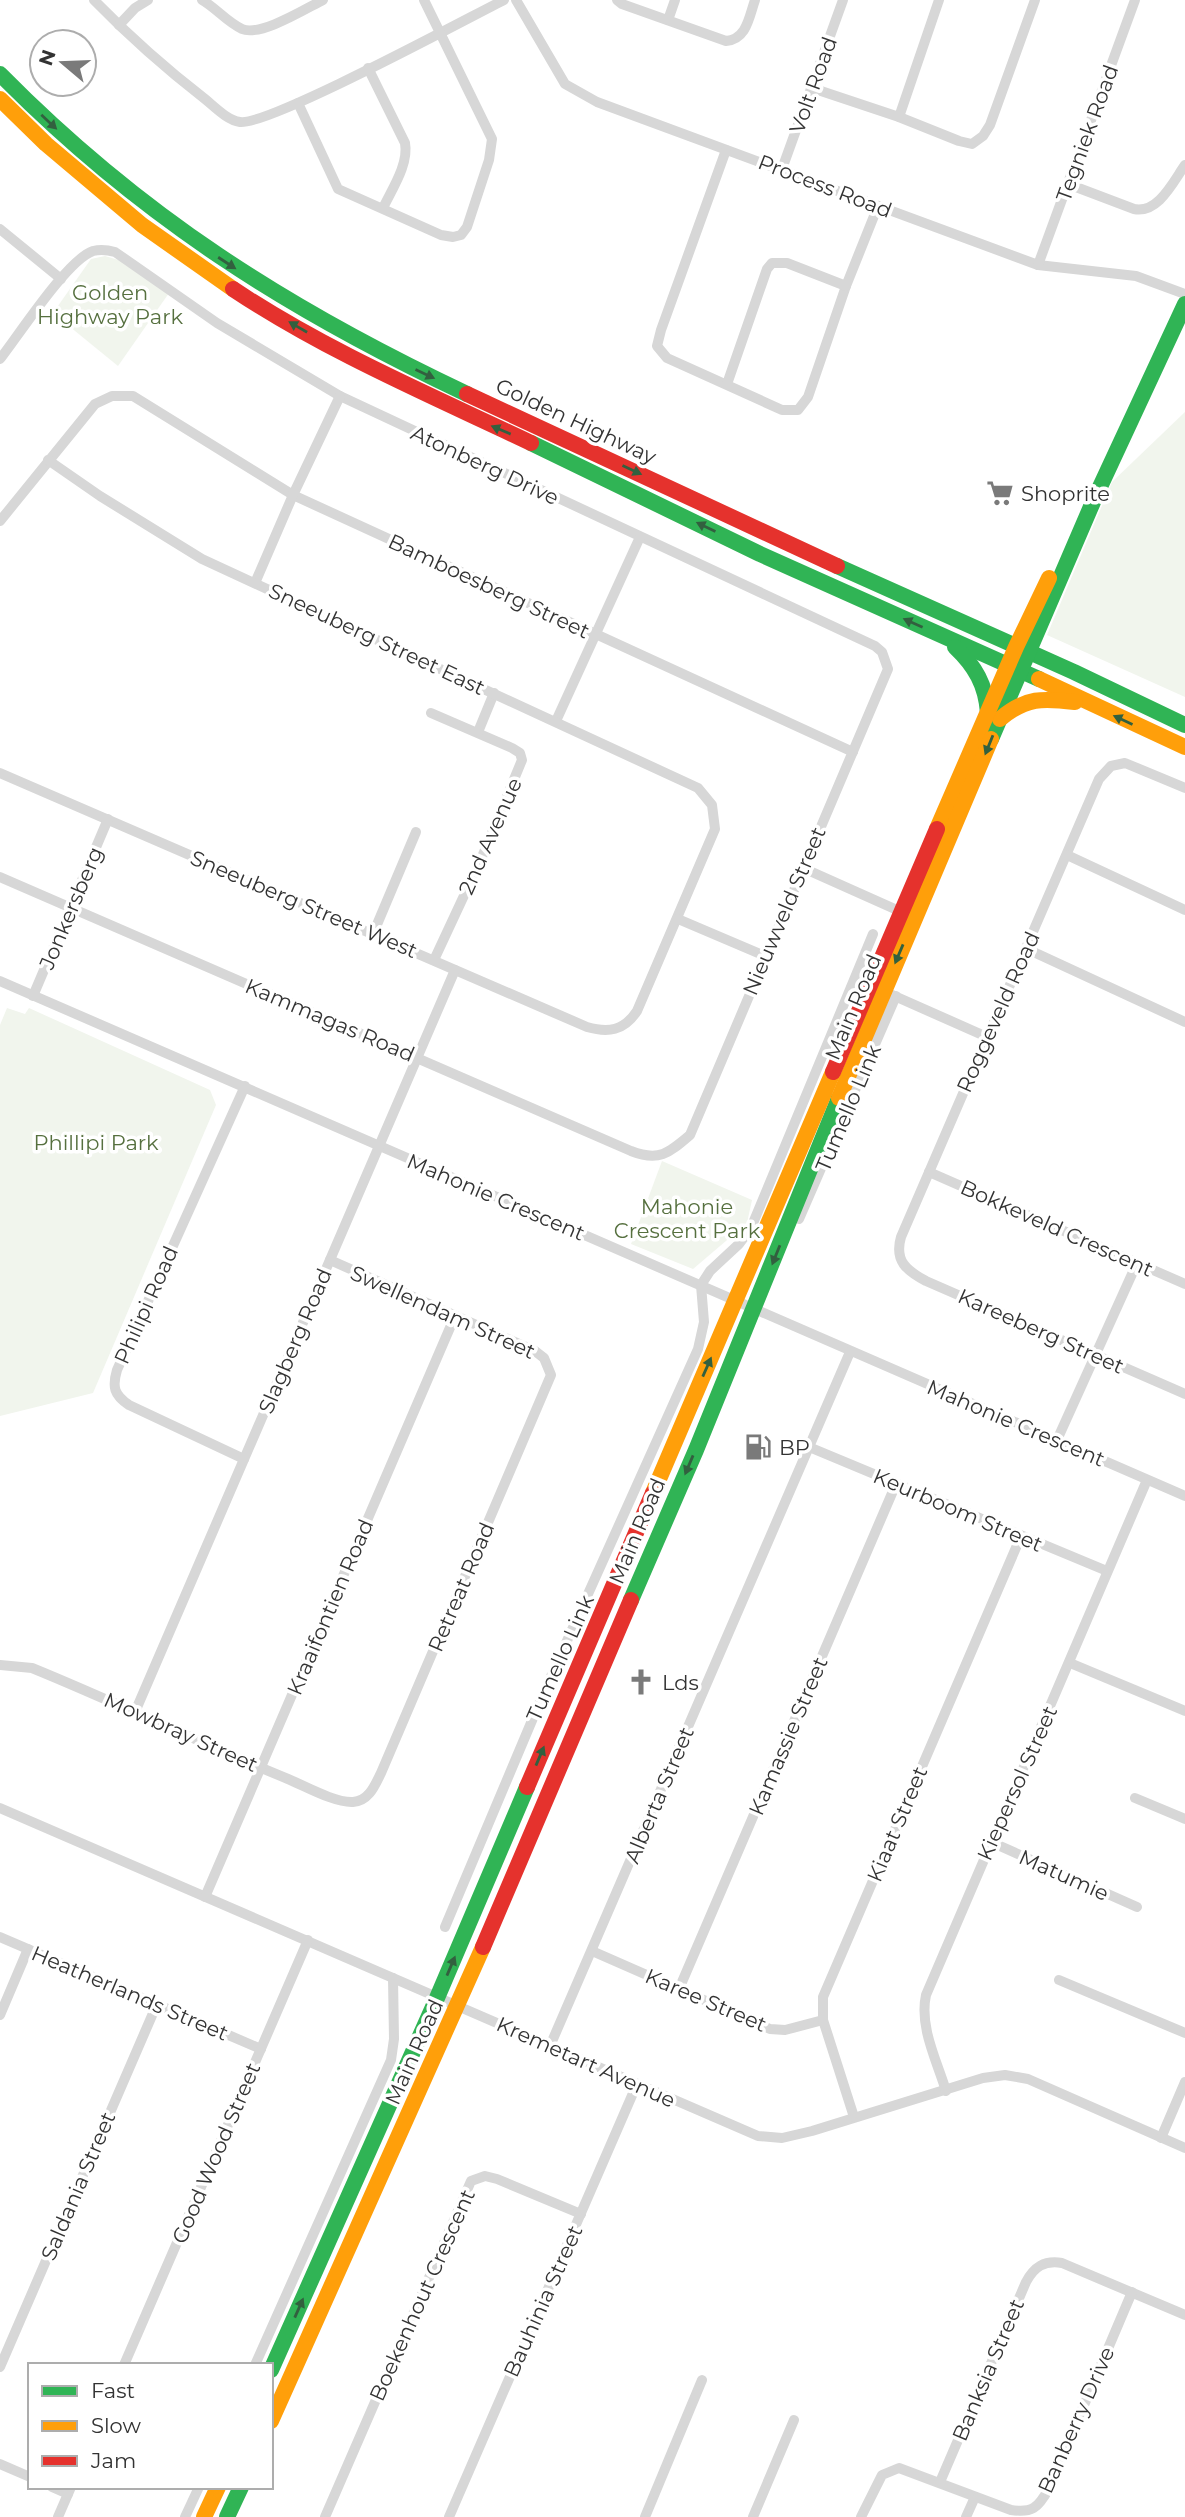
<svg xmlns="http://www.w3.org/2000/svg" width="1185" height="2517" font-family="Montserrat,sans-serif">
  <rect width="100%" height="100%" fill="#fff"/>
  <g fill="#f1f5ed">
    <polygon points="105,256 122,261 169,293 118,366 53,313 91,259"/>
    <polygon points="1185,412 1185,697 1047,635 1112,482"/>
    <polygon points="7,1008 25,1014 29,1008 210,1090 216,1105 93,1393 0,1416 0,1025"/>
    <polygon points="662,1161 752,1200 747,1223 693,1269 631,1244"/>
  </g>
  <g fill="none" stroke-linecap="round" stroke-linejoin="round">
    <g stroke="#d7d7d7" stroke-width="10">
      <path d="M94 0C129 36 165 68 205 99 215 107 227 120 240 122 268 126 466 19 504 0"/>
      <path d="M202 0C216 8 227 22 242 29 260 37 305 9 323 0"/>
      <polyline points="516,0 565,84 597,102 1038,265 1136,276 1185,294"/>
      <path d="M617 0 622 4 726 41C747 39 749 17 755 0"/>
      <polyline points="668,20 675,0"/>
      <polyline points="119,25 135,8 148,0"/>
      <path d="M368 68 405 143C409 164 392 189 383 208"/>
      <polyline points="812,88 899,117 959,141 972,144 983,136 990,125 1035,0"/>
      <polyline points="298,103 338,189 441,235 453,237 461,235 467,227 489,160 492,139 424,0"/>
      <polyline points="899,117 939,0"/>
      <polyline points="726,150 661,330 657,346 667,358 782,410 798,410 808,397 846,286 878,206"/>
      <polyline points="782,169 843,0"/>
      <path d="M1068 184 1134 209C1158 214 1173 182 1185 165"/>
      <polyline points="0,229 61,279"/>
      <polyline points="1038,265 1135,0"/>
      <path d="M0 359C19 335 67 260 93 251 101 249 108 250 115 252L217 323 340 396 875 646 882 652 888 669 690 1135C669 1153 659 1162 631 1151L0 877"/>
      <polyline points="727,384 767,269 772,263 787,263 846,286"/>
      <polyline points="0,521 95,404 112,396 133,396 293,495 853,752"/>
      <polyline points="255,583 293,495 340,396"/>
      <polyline points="431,713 512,748 520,753 522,760 482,857 434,960"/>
      <polyline points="556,721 640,537"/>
      <polyline points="478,732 494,693"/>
      <path d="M0 773 587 1027C608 1033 624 1031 637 1011L715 829 712 805 698 788 202 559 100 496 48 460"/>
      <path d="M1185 788 1125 763 1111 766 1099 779 901 1237C894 1261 907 1271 926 1281L1185 1394"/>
      <polyline points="1067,855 1185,910"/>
      <polyline points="803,868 906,914"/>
      <polyline points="678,919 765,956"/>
      <polyline points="373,934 416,832"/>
      <polyline points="1027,949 1185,1022"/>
      <polyline points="0,981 1185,1496"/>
      <polyline points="890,994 987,1037"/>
      <polyline points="33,996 108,819"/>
      <polyline points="929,1172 1185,1284"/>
      <polyline points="799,1219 896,996"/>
      <polyline points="1057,1440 1137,1263"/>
      <polyline points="809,1447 1107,1571"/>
      <path d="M244 1459 129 1405C114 1395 112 1387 117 1370L245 1086"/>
      <polyline points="1070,1663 1185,1711"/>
      <path d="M0 1665 32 1668C118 1703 202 1744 288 1779 305 1786 335 1803 353 1802 369 1801 375 1785 381 1773L551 1375 544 1358 535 1351 330 1260"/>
      <polyline points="135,1712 455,970"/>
      <polyline points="1135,1798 1185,1819"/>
      <polyline points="0,1808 758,2136 782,2138 812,2131 983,2078 1005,2075 1028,2079 1185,2148"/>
      <polyline points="991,1842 1137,1907"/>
      <polyline points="205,1897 455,1316"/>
      <polyline points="445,1927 544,1692 698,1349 704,1322 701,1285 710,1271 739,1244 751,1228 873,934"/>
      <polyline points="0,1937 261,2049"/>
      <polyline points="592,1951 770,2029 785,2030 823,2020"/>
      <polyline points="1059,1980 1185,2033"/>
      <polyline points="679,1989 896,1484"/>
      <polyline points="0,2015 28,1949"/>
      <polyline points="550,2046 850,1352"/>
      <path d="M946 2091C937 2061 919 2027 926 1995L1147 1480"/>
      <polyline points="854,2117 823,2020 823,1997 1021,1536"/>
      <polyline points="1161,2138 1185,2082"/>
      <polyline points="124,2365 308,1940"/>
      <polyline points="255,2365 391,2060 394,2039 393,1978"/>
      <polyline points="0,2367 157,2004"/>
      <polyline points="0,2464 30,2477"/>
      <path d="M940 2482 1026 2282C1034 2267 1044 2260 1062 2263L1185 2315"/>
      <polyline points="52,2487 68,2494"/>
      <polyline points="58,2517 71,2487"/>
      <polyline points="185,2517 199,2487"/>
      <polyline points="325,2517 471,2181 485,2176 497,2179 581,2214"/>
      <polyline points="449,2517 637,2084"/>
      <polyline points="645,2517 702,2380"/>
      <polyline points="753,2517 794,2420"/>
      <path d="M861 2517 882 2475 899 2468 1011 2510C1032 2513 1038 2508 1048 2490L1132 2292"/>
      <polyline points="966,2517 975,2497"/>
    </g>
    <g stroke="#30b455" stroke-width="16">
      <path d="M0 74C140 216 287 309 467 394"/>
      <polyline points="531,443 760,554 1039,679"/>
      <polyline points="837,566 1074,672 1185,725"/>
      <path d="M955 647C975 666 986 685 988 713"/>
      <polyline points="991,739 1093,502 1185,304"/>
      <polyline points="631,1600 696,1450 839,1098"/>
      <polyline points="271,2370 437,1998 527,1787"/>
      <polyline points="227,2517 241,2487"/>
    </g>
    <g stroke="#ff9f0a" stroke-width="16">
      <polyline points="0,99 46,144 142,225 233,289"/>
      <polyline points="1039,679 1185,747"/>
      <path d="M1000 719C1026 697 1043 698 1075 702"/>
      <polyline points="937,829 1016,647 1049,578"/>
      <polyline points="839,1098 991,739"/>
      <polyline points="653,1493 833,1072"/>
      <polyline points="271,2421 483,1947"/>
      <polyline points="204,2517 218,2487"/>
    </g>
    <g stroke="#e5322d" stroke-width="16">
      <path d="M233 289C326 351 430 395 531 443"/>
      <polyline points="467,394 837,566"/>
      <polyline points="833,1072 937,829"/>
      <polyline points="527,1787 653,1493"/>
      <polyline points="483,1947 631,1600"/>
    </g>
  </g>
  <defs><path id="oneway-solid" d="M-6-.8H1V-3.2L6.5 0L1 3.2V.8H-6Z" transform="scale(1.75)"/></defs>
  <g fill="#32603f">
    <use href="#oneway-solid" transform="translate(49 122) rotate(43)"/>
    <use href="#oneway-solid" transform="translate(227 263) rotate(33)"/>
    <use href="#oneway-solid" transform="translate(298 327) rotate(-150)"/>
    <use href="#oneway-solid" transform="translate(425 374) rotate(25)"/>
    <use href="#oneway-solid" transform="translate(501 430) rotate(-157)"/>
    <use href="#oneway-solid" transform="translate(632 470) rotate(25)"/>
    <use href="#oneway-solid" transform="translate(706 527) rotate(-154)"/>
    <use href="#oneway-solid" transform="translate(913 623) rotate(-156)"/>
    <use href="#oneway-solid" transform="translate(1123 720) rotate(-155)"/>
    <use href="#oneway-solid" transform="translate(989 745) rotate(112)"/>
    <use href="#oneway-solid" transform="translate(899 954) rotate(113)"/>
    <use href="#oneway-solid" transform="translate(776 1255) rotate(112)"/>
    <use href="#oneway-solid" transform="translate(707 1367) rotate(-66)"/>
    <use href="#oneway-solid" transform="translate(689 1465) rotate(113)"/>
    <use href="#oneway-solid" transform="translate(540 1756) rotate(-67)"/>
    <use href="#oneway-solid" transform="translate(451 1966) rotate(-67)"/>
    <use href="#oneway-solid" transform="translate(299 2308) rotate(-66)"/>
  </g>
  <defs>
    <g id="supermarket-bare" transform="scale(2.1)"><path d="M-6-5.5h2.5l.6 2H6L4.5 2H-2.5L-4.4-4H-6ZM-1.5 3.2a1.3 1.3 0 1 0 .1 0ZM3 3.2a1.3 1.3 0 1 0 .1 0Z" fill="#7a7a7a" stroke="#fff" stroke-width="2.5" paint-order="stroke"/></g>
    <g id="fuel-bare" transform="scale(2.1)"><path d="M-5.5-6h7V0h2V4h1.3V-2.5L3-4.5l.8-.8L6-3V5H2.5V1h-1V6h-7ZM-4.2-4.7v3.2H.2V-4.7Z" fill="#7a7a7a" stroke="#fff" stroke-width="2.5" paint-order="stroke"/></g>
    <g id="church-bare" transform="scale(2.1)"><path d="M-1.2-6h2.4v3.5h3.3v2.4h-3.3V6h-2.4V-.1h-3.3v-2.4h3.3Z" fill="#7a7a7a" stroke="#fff" stroke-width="2.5" paint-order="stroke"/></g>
  </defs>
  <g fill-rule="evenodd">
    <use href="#supermarket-bare" x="1000" y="493"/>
    <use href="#fuel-bare" x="758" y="1447"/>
    <use href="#church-bare" x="641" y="1682"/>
  </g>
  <g text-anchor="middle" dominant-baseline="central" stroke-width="7" stroke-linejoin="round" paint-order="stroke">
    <g font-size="21" fill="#333" stroke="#fff">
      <text transform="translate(813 85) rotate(-70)">Volt Road</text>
      <text transform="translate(1087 133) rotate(-70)">Tegniek Road</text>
      <text transform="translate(825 186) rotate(21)">Process Road</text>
      <text transform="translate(576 421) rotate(25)">Golden Highway</text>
      <text transform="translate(485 465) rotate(25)">Atonberg Drive</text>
      <text transform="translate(489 586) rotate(25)">Bamboesberg Street</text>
      <text transform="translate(377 639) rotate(25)">Sneeuberg Street East</text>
      <text transform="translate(490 836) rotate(-66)">2nd Avenue</text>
      <text transform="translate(304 904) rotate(23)">Sneeuberg Street West</text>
      <text transform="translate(71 908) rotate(-67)">Jonkersberg</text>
      <text transform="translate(784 911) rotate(-67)">Nieuwveld Street</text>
      <text transform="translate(853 1007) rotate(-67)">Main Road</text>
      <text transform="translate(998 1012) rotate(-66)">Roggeveld Road</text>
      <text transform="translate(330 1020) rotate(23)">Kammagas Road</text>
      <text transform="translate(848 1108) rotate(-67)">Tumello Link</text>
      <text transform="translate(496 1197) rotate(23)">Mahonie Crescent</text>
      <text transform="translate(1057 1228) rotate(24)">Bokkeveld Crescent</text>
      <text transform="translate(146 1305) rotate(-66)">Philipi Road</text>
      <text transform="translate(443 1312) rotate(24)">Swellendam Street</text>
      <text transform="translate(1041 1331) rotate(24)">Kareeberg Street</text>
      <text transform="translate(295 1341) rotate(-67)">Slagberg Road</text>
      <text transform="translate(1016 1423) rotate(23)">Mahonie Crescent</text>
      <text transform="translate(958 1510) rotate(23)">Keurboom Street</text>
      <text transform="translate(637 1531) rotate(-67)">Main Road</text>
      <text transform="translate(461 1587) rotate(-67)">Retreat Road</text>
      <text transform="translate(330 1607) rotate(-67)">Kraaifontien Road</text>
      <text transform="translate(560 1658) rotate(-66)">Tumello Link</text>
      <text transform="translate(181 1732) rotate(24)">Mowbray Street</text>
      <text transform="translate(788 1736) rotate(-67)">Kamassie Street</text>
      <text transform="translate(1017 1783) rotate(-66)">Kiepersol Street</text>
      <text transform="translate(659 1795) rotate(-67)">Alberta Street</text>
      <text transform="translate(897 1824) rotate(-67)">Kiaat Street</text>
      <text transform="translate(1064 1875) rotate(24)">Matumie</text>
      <text transform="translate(130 1993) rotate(23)">Heatherlands Street</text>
      <text transform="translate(706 2000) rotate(23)">Karee Street</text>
      <text transform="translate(414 2052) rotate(-66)">Main Road</text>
      <text transform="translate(586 2062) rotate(24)">Kremetart Avenue</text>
      <text transform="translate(216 2153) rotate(-67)">Good Wood Street</text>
      <text transform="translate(78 2186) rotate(-67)">Saldania Street</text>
      <text transform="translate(422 2295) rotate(-66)">Boekenhout Crescent</text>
      <text transform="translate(543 2301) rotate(-66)">Bauhinia Street</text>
      <text transform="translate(988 2370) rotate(-67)">Banksia Street</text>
      <text transform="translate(1076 2420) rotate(-66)">Banberry Drive</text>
    </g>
    <g font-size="21" fill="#56703f" stroke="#fff">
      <text x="110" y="292">Golden<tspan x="110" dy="24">Highway Park</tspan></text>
      <text x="96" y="1142">Phillipi Park</text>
      <text x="687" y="1206">Mahonie<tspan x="687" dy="24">Crescent Park</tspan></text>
    </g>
    <g font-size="21" fill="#333" stroke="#fff" text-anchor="start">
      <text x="1021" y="493">Shoprite</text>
      <text x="779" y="1447">BP</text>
      <text x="662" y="1682">Lds</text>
    </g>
  </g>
  <rect x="28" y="2363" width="245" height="126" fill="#ffffff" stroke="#adadad" stroke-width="2"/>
  <rect x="42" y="2386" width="35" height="10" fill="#30b455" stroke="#adadad" stroke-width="2"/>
  <text x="91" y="2398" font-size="21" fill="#333333">Fast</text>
  <rect x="42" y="2421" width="35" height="10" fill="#ff9f0a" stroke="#adadad" stroke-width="2"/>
  <text x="91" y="2433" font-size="21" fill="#333333">Slow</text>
  <rect x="42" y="2456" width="35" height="10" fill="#e5322d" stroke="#adadad" stroke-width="2"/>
  <text x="91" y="2468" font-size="21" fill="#333333">Jam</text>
  <g transform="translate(63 63) rotate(289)"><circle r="33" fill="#ffffff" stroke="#adadad" stroke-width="2"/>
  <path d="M0-5L12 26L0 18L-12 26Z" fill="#7a7a7a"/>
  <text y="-10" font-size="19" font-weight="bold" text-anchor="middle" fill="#333333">N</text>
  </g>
</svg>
